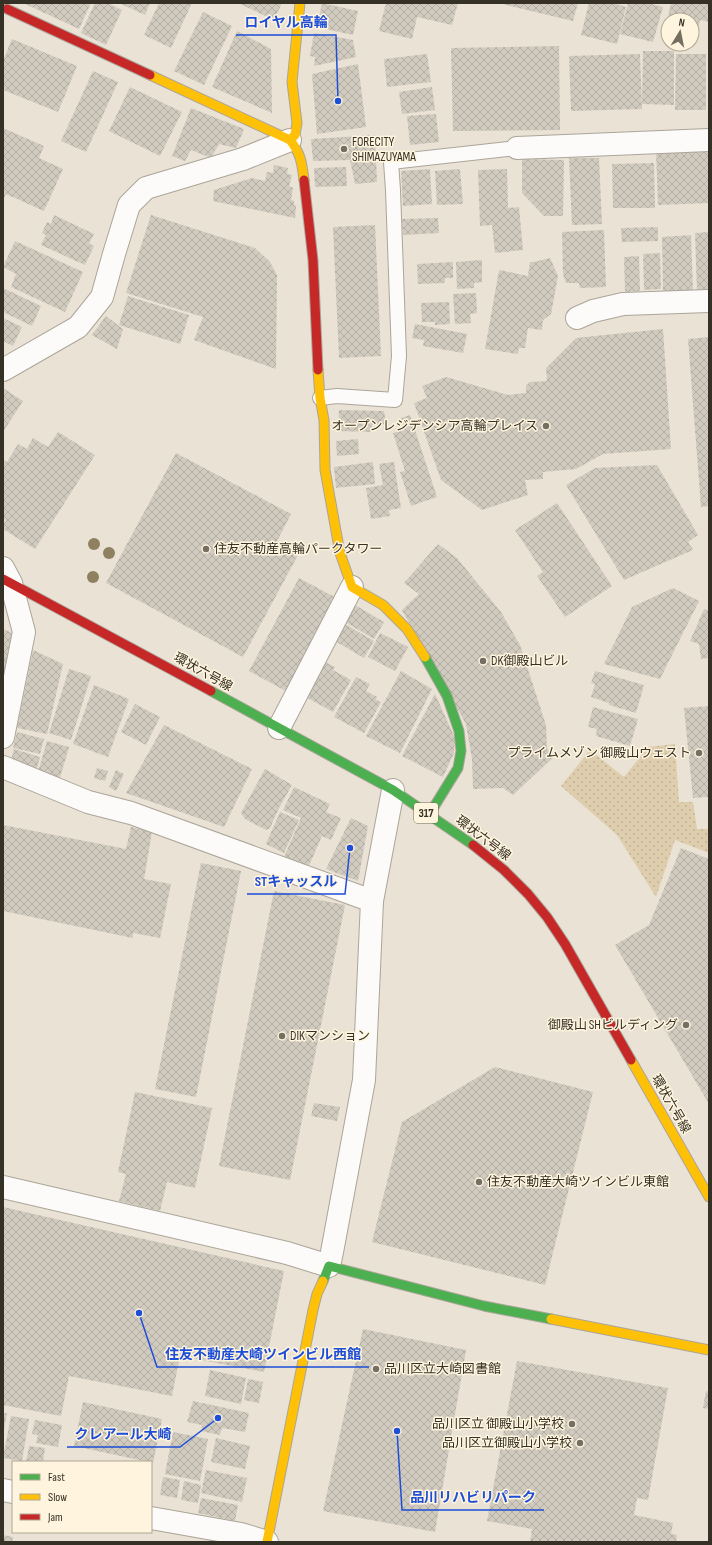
<svg xmlns="http://www.w3.org/2000/svg" width="712" height="1545" font-family="'Sofia Sans Condensed','Noto Sans JP',sans-serif">
  <defs>
    <pattern id="grass-dots" width="8" height="8" patternUnits="userSpaceOnUse"><rect width="8" height="8" fill="#deceae"/><path d="M2 2h.1M6 6h.1" fill="none" stroke="#bfb196" stroke-width="1.8" stroke-linecap="round"/></pattern>
    <pattern id="building-cross-hatch" width="8" height="8" patternUnits="userSpaceOnUse"><rect width="8" height="8" fill="#d1cbbf"/><path d="M0 0l8 8M0 8l8-8" fill="none" stroke="#b4afa4"/></pattern>
  </defs>
  <rect width="100%" height="100%" fill="#eae2d4"/>
  <polygon fill="url(#grass-dots)" points="675,744 679,802 693,802 697,829 709,829 709,853 675,840 656,897 617,835 561,786 590,750 624,777 648,747"/>
  <g fill="url(#building-cross-hatch)">
    <polygon points="23,3 91,3 79,29"/>
    <polygon points="95,3 108,3 122,10 106,45 81,33"/>
    <polygon points="119,3 150,3 145,15"/>
    <polygon points="159,3 192,3 171,48 144,35"/>
    <polygon points="238,3 282,3 274,20"/>
    <polygon points="322,3 358,11 353,35 317,27"/>
    <polygon points="386,3 458,3 452,25 417,17 412,39 379,31"/>
    <polygon points="498,3 578,3 573,21"/>
    <polygon points="589,3 613,3 626,7 617,44 581,35"/>
    <polygon points="628,3 648,3 663,7 653,42 620,34"/>
    <polygon points="671,3 709,3 709,22 700,20 697,33 692,32 692,20 668,20 668,26 666,26"/>
    <polygon points="203,12 232,26 204,85 174,71"/>
    <polygon points="237,31 271,49 272,113 212,87"/>
    <polygon points="314,33 353,40 356,57 314,66 315,57 310,56"/>
    <polygon points="12,39 77,66 58,112 3,90 3,61"/>
    <polygon points="559,46 560,130 453,131 451,48"/>
    <polygon points="643,51 674,51 674,105 642,104"/>
    <polygon points="427,54 431,82 387,87 384,59"/>
    <polygon points="640,54 642,109 571,111 569,56"/>
    <polygon points="676,54 706,54 706,110 675,110"/>
    <polygon points="358,64 366,127 317,134 312,74"/>
    <polygon points="93,71 118,82 86,152 61,141"/>
    <polygon points="130,87 182,112 160,156 109,131"/>
    <polygon points="432,87 435,110 402,114 399,92"/>
    <polygon points="191,108 244,129 236,148 219,144 211,158 191,150 185,161 172,156"/>
    <polygon points="436,114 439,142 410,145 407,116"/>
    <polygon points="3,128 44,146 39,158 63,169 44,211 6,194 3,200"/>
    <polygon points="375,135 377,182 355,184 350,160 313,161 311,139"/>
    <polygon points="709,148 709,203 658,205 656,150"/>
    <polygon points="569,158 599,158 602,224 572,225"/>
    <polygon points="522,159 564,160 563,216 544,216 522,193"/>
    <polygon points="654,163 655,208 613,208 612,164"/>
    <polygon points="274,165 288,168 287,174 292,175 289,186 293,188 291,200 294,201 294,205 296,206 295,218 213,201 214,190 252,178 265,181 267,172 273,173"/>
    <polygon points="346,167 347,186 315,187 314,168"/>
    <polygon points="430,169 432,204 403,206 401,171"/>
    <polygon points="460,169 463,204 437,205 435,171"/>
    <polygon points="507,169 508,208 519,207 523,250 495,253 492,225 480,226 478,170"/>
    <polygon points="54,215 94,234 89,243 94,246 85,265 41,245 46,235 42,233 47,222 51,224"/>
    <polygon points="151,215 255,248 270,262 277,275 276,369 194,340 203,317 126,293"/>
    <polygon points="438,218 439,233 403,235 402,219"/>
    <polygon points="375,225 381,356 339,358 333,227"/>
    <polygon points="658,227 658,241 622,242 621,228"/>
    <polygon points="604,230 606,287 580,288 579,283 566,283 563,274 562,232"/>
    <polygon points="709,232 709,289 697,290 695,233"/>
    <polygon points="691,235 693,290 663,292 662,237"/>
    <polygon points="15,241 83,272 65,312 11,287 16,274 3,267"/>
    <polygon points="660,253 661,289 644,290 643,254"/>
    <polygon points="639,256 640,291 625,292 624,257"/>
    <polygon points="550,258 558,276 551,314 543,320 542,330 528,328 525,348 519,348 518,354 485,349 499,270 528,276 530,262 534,262"/>
    <polygon points="482,260 482,282 474,283 474,288 457,289 456,262"/>
    <polygon points="453,262 453,278 445,278 445,283 418,284 417,264"/>
    <polygon points="3,288 41,306 32,326 3,312"/>
    <polygon points="476,293 477,313 470,314 471,323 455,324 453,294"/>
    <polygon points="128,296 189,315 180,344 119,325"/>
    <polygon points="449,302 450,324 435,325 435,322 422,322 421,303"/>
    <polygon points="106,316 123,329 117,349 92,335"/>
    <polygon points="3,318 22,327 13,346 3,341"/>
    <polygon points="415,324 467,334 463,353 423,346 424,340 412,338"/>
    <polygon points="663,329 671,449 603,454 576,469 543,472 543,479 525,480 528,495 482,510 441,480 414,403 427,398 422,386 446,377 508,395 526,393 526,386 530,382 547,381 546,368 576,338"/>
    <polygon points="709,337 709,506 701,507 688,339"/>
    <polygon points="3,388 23,401 3,432"/>
    <polygon points="339,410 384,411 386,424 372,425 371,432 338,431"/>
    <polygon points="410,415 437,497 411,506 400,472 405,471 393,433 404,429 401,418"/>
    <polygon points="58,432 95,455 35,549 3,529 3,525 6,520 3,518 3,460 7,462 18,444 27,449 33,438 48,447"/>
    <polygon points="358,439 359,454 337,456 336,441"/>
    <polygon points="176,453 291,514 276,543 298,555 243,657 106,583"/>
    <polygon points="373,462 375,484 336,488 334,467"/>
    <polygon points="394,462 401,508 389,510 390,516 371,519 366,488 383,485 379,464"/>
    <polygon points="657,465 698,535 688,542 693,550 624,580 566,485 595,468"/>
    <polygon points="557,503 612,586 565,617 537,576 543,572 515,530"/>
    <polygon points="438,544 457,558 501,612 520,645 546,725 547,749 556,755 513,795 503,788 473,789 472,759 466,724 402,610 419,594 404,583"/>
    <polygon points="299,578 342,601 291,694 249,671"/>
    <polygon points="673,588 699,601 660,679 604,664 632,607"/>
    <polygon points="355,605 384,622 374,639 345,622"/>
    <polygon points="704,609 709,611 709,658 701,659 699,644 690,641"/>
    <polygon points="345,624 374,641 364,658 335,641"/>
    <polygon points="3,629 12,633 4,673 3,673"/>
    <polygon points="380,633 408,647 395,671 368,657"/>
    <polygon points="33,650 63,664 47,734 17,728"/>
    <polygon points="323,661 335,667 333,670 351,680 333,712 304,696"/>
    <polygon points="69,669 91,676 71,740 49,733"/>
    <polygon points="401,671 432,689 400,753 366,736"/>
    <polygon points="595,671 644,685 636,713 609,705 609,703 591,697 595,684 591,683"/>
    <polygon points="356,677 370,684 366,691 377,697 376,700 381,702 364,733 334,717"/>
    <polygon points="94,685 129,699 108,757 73,744"/>
    <polygon points="435,694 455,738 454,753 443,777 402,756"/>
    <polygon points="135,704 160,717 146,745 121,732"/>
    <polygon points="709,706 709,797 693,798 684,708"/>
    <polygon points="593,707 638,719 630,746 596,736 597,729 588,727"/>
    <polygon points="164,725 252,769 224,827 126,793"/>
    <polygon points="17,732 44,739 40,754 13,748"/>
    <polygon points="47,741 69,747 60,778 38,772"/>
    <polygon points="14,749 40,757 36,772 10,764"/>
    <polygon points="97,768 108,771 105,781 94,778"/>
    <polygon points="265,769 292,785 279,808 270,828 266,830 245,819 241,813"/>
    <polygon points="116,770 124,774 116,791 109,787"/>
    <polygon points="294,787 330,804 326,812 341,818 331,840 322,836 308,868 284,857 301,818 283,810"/>
    <polygon points="280,812 299,820 284,853 266,844"/>
    <polygon points="351,818 368,826 358,881 326,869"/>
    <polygon points="3,825 126,849 131,827 152,832 144,879 171,884 160,938 133,933 133,938 3,911"/>
    <polygon points="681,848 709,859 709,1104 615,945 649,925"/>
    <polygon points="201,863 241,871 196,1097 155,1089"/>
    <polygon points="274,891 345,905 290,1180 219,1166"/>
    <polygon points="495,1067 593,1092 545,1285 372,1242 402,1122"/>
    <polygon points="135,1092 212,1108 195,1188 167,1182 160,1211 119,1201 126,1174 118,1172"/>
    <polygon points="314,1103 340,1107 337,1121 311,1116"/>
    <polygon points="3,1207 284,1271 264,1372 180,1356 172,1396 69,1376 61,1416 3,1405"/>
    <polygon points="363,1329 466,1350 435,1532 323,1511"/>
    <polygon points="517,1361 668,1388 648,1500 637,1498 634,1515 673,1523 671,1534 677,1535 676,1542 530,1542 532,1529 487,1521"/>
    <polygon points="210,1370 246,1378 241,1404 205,1396"/>
    <polygon points="248,1379 263,1382 259,1403 244,1400"/>
    <polygon points="706,1391 709,1392 709,1409 703,1408"/>
    <polygon points="193,1401 249,1413 245,1432 222,1428 220,1435 201,1431 202,1425 187,1422"/>
    <polygon points="83,1402 162,1419 153,1463 74,1446"/>
    <polygon points="3,1413 7,1413 4,1429 3,1429"/>
    <polygon points="11,1416 29,1419 22,1461 3,1458"/>
    <polygon points="35,1420 62,1425 58,1447 36,1443 38,1435 32,1434"/>
    <polygon points="173,1432 208,1439 200,1481 165,1474"/>
    <polygon points="216,1438 250,1446 245,1469 211,1462"/>
    <polygon points="29,1446 45,1448 43,1462 26,1462"/>
    <polygon points="206,1470 247,1478 242,1502 201,1493"/>
    <polygon points="163,1477 180,1480 177,1498 160,1495"/>
    <polygon points="184,1481 201,1485 198,1503 181,1500"/>
    <polygon points="201,1498 238,1505 235,1521 198,1513"/>
    <polygon points="3,1535 13,1537 12,1542 3,1542"/>
  </g>
  <g fill="none" stroke-linecap="round" stroke-linejoin="round">
    <g stroke="#aba59a" stroke-width="16">
      <polyline id="lane" points="320,398 337,396 395,400 399,356 393,190 391,162 517,148"/>
    </g>
    <g stroke="#aba59a" stroke-width="24">
      <g id="street">
        <polyline points="517,148 709,140"/>
        <polyline points="577,318 593,311 623,304 709,301"/>
        <polyline points="3,370 78,327 102,297 114,254 129,205 146,188 243,159 290,140"/>
        <polyline points="3,568 11,583 24,632 3,737"/>
        <polyline points="279,728 352,587"/>
        <polyline points="3,767 88,802 131,813 372,901"/>
        <polyline points="3,1187 287,1253 329,1266 332,1252 364,1080 372,901 393,790"/>
        <polyline points="3,1490 13,1492"/>
        <polyline points="151,1518 241,1534 267,1542"/>
      </g>
    </g>
    <g stroke="#aba59a" stroke-width="11">
      <g id="fast">
        <polyline points="425,657 447,696 459,731 461,751 458,768 429,815"/>
        <polyline points="211,691 393,790 473,845"/>
        <polyline points="323,1281 329,1266 484,1306 551,1319"/>
      </g>
    </g>
    <g stroke="#aba59a" stroke-width="11">
      <g id="slow">
        <path d="M150 75 290 140C301 154 302 163 304 180"/>
        <polyline points="290,140 295,135 297,123 292,82 300,3"/>
        <polyline points="318,370 320,398 324,420 325,470 340,553 352,587 383,605 407,629 425,657"/>
        <polyline points="631,1060 709,1197"/>
        <polyline points="551,1319 709,1350"/>
        <polyline points="267,1542 313,1310 317,1294 323,1281"/>
      </g>
    </g>
    <g stroke="#aba59a" stroke-width="11">
      <g id="jam">
        <polyline points="7,9 150,75"/>
        <polyline points="304,180 313,260 318,370"/>
        <polyline points="3,579 211,691"/>
        <polyline points="473,845 504,870 528,894 547,917 565,944 631,1060"/>
      </g>
    </g>
    <use href="#lane" stroke="#fcfbf9" stroke-width="14"/>
    <use href="#street" stroke="#fcfbf9" stroke-width="22"/>
    <use href="#fast" stroke="#4caf50" stroke-width="9"/>
    <use href="#slow" stroke="#ffc107" stroke-width="9"/>
    <use href="#jam" stroke="#c62828" stroke-width="9"/>
  </g>
  <g fill="#8f815f">
    <circle cx="94" cy="544" r="6"/>
    <circle cx="109" cy="553" r="6"/>
    <circle cx="93" cy="577" r="6"/>
  </g>
  <g fill="#756f63" stroke="#fff4dd" stroke-width="1.5">
    <circle cx="344" cy="149" r="4"/>
    <circle cx="546" cy="426" r="4"/>
    <circle cx="206" cy="549" r="4"/>
    <circle cx="483" cy="661" r="4"/>
    <circle cx="699" cy="753" r="4"/>
    <circle cx="686" cy="1025" r="4"/>
    <circle cx="282" cy="1036" r="4"/>
    <circle cx="479" cy="1182" r="4"/>
    <circle cx="376" cy="1369" r="4"/>
    <circle cx="572" cy="1424" r="4"/>
    <circle cx="580" cy="1443" r="4"/>
  </g>
  <g text-anchor="middle" dominant-baseline="central" stroke-width="3" stroke-linejoin="round" paint-order="stroke">
    <rect fill="#fff4dd" stroke="#726c5d" stroke-width="1" x="414" y="803" width="24" height="20" rx="3"/>
    <g font-size="12" font-weight="bold" fill="#363126">
      <text x="426" y="813">317</text>
    </g>
    <g font-size="13" fill="#363126" stroke="#fff4dd" text-anchor="start">
      <text x="352" y="142">FORECITY<tspan x="352" dy="15">SHIMAZUYAMA</tspan></text>
      <text x="538" y="426" text-anchor="end">オープンレジデンシア高輪プレイス</text>
      <text x="214" y="549">住友不動産高輪パークタワー</text>
      <text x="491" y="661">DK御殿山ビル</text>
      <text x="691" y="753" text-anchor="end">プライムメゾン 御殿山ウェスト</text>
      <text x="678" y="1025" text-anchor="end">御殿山 SHビルディング</text>
      <text x="290" y="1036">DIKマンション</text>
      <text x="487" y="1182">住友不動産大崎ツインビル東館</text>
      <text x="384" y="1369">品川区立大崎図書館</text>
      <text x="564" y="1424" text-anchor="end">品川区立 御殿山小学校</text>
      <text x="572" y="1443" text-anchor="end">品川区立御殿山小学校</text>
    </g>
    <g font-size="13" fill="#363126" stroke="#fff4dd">
      <text transform="translate(203 672) rotate(29)">環状六号線</text>
      <text transform="translate(483 838) rotate(37)">環状六号線</text>
      <text transform="translate(671 1104) rotate(60)">環状六号線</text>
    </g>
  </g>
  <path fill="none" stroke="#1d4ed8" stroke-width="1.5" d="M338 101L336 35H236M350 848L345 894H247M139 1313L157 1367H369M218 1418L180 1447H67M397 1431L402 1510H544"/>
  <g fill="#1d4ed8" stroke="#fff4dd" stroke-width="1.5">
    <circle cx="338" cy="101" r="4"/>
    <circle cx="350" cy="848" r="4"/>
    <circle cx="139" cy="1313" r="4"/>
    <circle cx="218" cy="1418" r="4"/>
    <circle cx="397" cy="1431" r="4"/>
  </g>
  <g font-size="14" text-anchor="middle" font-weight="bold" fill="#1d4ed8" stroke="#fff4dd" stroke-width="3" stroke-linejoin="round" paint-order="stroke">
    <text x="286" y="27">ロイヤル高輪</text>
    <text x="296" y="886">STキャッスル</text>
    <text x="263" y="1359">住友不動産大崎ツインビル西館</text>
    <text x="123" y="1439">クレアール大崎</text>
    <text x="473" y="1502">品川リハビリパーク</text>
  </g>
  <rect width="712" height="1545" fill="none" stroke="#363126" stroke-width="8"/>
  <rect x="12" y="1461" width="140" height="72" fill="#fff4dd" stroke="#afa694"/>
  <rect x="20" y="1474" width="20" height="6" fill="#4caf50" stroke="#afa694"/>
  <text x="48" y="1481" font-size="12" fill="#363126">Fast</text>
  <rect x="20" y="1494" width="20" height="6" fill="#ffc107" stroke="#afa694"/>
  <text x="48" y="1501" font-size="12" fill="#363126">Slow</text>
  <rect x="20" y="1514" width="20" height="6" fill="#c62828" stroke="#afa694"/>
  <text x="48" y="1521" font-size="12" fill="#363126">Jam</text>
  <g transform="translate(680 32) rotate(10)"><circle r="19" fill="#fff4dd" stroke="#afa694"/>
  <path d="M0-3L7 15L0 10L-7 15Z" fill="#756f63"/>
  <text y="-6" font-size="11" font-weight="bold" text-anchor="middle" fill="#363126">N</text>
  </g>
</svg>
